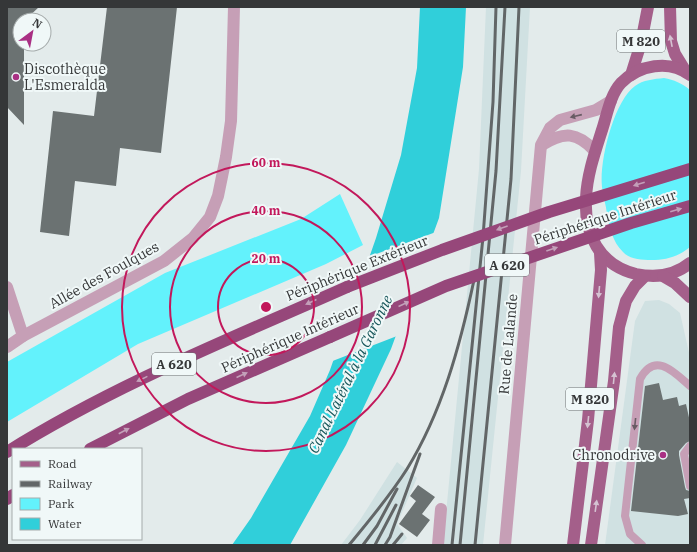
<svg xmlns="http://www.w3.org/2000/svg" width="697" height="552" font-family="'IBM Plex Serif',serif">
  <rect width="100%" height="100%" fill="#e3ebeb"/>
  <g fill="#d0e1e2">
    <polygon points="486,7 530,7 521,171 483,545 443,545 479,169"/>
    <polygon points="659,300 669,304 680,313 690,357 690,545 605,545 635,321 645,301"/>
    <polygon points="397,462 417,478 397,524 407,538 401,545 341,545 360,520"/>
  </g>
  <g fill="#63f2fc">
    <path d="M664 78C674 80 682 83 690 90V247C678 257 666 260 651 260 642 260 629 259 623 252 612 241 610 228 607 214 606 205 603 196 602 187 599 161 614 101 635 86 643 80 654 79 664 78Z"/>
    <polygon points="340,194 363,245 326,264 138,344 7,422 7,362 165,273 301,219"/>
  </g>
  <polygon fill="#30cfda" points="420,7 466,7 463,67 439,218 391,349 346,445 290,545 232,545 251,518 310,416 330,370 376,238 401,155 417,68"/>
  <polygon fill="#e3ebeb" points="436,232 397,336 330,362 368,257"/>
  <g fill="#6b7272">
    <polygon points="7,7 39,7 25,20 20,20 20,44 24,44 24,125 7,107"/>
    <polygon points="107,7 177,7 161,153 120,148 116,186 75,181 69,236 40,232 53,111 94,116"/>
    <polygon points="659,383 663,400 677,397 679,406 686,404 690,422 690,441 686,443 679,451 679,455 685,487 686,490 690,491 690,498 684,499 688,514 678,516 631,511 645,386"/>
    <polygon points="418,485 435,497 422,514 430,520 417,537 399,524 416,501 410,496"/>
  </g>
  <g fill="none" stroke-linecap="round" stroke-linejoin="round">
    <g stroke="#c69fb6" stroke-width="8">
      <polyline points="690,446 684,454 690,486"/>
      <path d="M642 545 630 534 625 516 640 379C655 351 674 372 690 386"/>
    </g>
    <g stroke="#c69fb6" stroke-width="12">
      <path d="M542 145C564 131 577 132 595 151"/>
      <polyline points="7,287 23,336"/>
      <polyline points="7,347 23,336 164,261 193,238 210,217 218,196 226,157 231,121 234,7"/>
      <polyline points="438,545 441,509"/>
      <polyline points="505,545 541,145 550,128 560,120 596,110 611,101"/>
    </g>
    <g stroke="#a45f8a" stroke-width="12">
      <polyline points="670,7 671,41 675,54 686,72"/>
      <polyline points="631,75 641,43 648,7"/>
      <path d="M690 75C669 59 639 65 621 83 610 95 607 115 602 130 595 152 587 175 586 198 584 234 599 265 636 274 655 278 674 276 690 263"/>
      <polyline points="663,276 675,283 690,297"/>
      <polyline points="573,545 588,420 601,270 600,253"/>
      <polyline points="591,545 614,381 619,327 626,301 635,286 645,276"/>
    </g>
    <g stroke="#96477a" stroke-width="12">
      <polyline points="90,449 188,399 330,337"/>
      <path d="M7 452C114 385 232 338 347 287"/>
      <polyline points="7,499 13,495"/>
    </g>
    <g stroke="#626667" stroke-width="3">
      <path d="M349 545C369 521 390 496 407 469 442 412 460 346 474 280"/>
      <polyline points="363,545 377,526 397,489"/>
      <polyline points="375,545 396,505"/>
      <polyline points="385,545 390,537 420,454"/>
      <polyline points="393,545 402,534"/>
      <polyline points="452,545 483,237 493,102 496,7"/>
      <polyline points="460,545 496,171 505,7"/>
      <polyline points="475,545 511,179 519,7"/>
    </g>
    <g stroke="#96477a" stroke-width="12">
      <polyline points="347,287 442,250 549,212 690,169"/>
      <polyline points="330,337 446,286 631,223 690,206"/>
    </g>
  </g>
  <defs><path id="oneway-solid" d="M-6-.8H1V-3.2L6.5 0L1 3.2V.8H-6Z"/></defs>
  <g fill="#d5c2d2">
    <use href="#oneway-solid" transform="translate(671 41) rotate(-101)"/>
    <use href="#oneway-solid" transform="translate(599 292) rotate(95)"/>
    <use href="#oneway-solid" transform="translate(614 378) rotate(-84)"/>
    <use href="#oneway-solid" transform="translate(588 422) rotate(96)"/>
    <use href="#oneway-solid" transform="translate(596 506) rotate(-82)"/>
  </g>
  <g fill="#685b64">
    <use href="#oneway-solid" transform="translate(576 116) rotate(167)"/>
    <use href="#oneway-solid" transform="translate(635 424) rotate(96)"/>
  </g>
  <g fill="#c3a0b9">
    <use href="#oneway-solid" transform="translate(639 184) rotate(163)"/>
    <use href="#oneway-solid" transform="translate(676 210) rotate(-16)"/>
    <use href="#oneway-solid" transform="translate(502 228) rotate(160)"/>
    <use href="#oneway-solid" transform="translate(552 249) rotate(-19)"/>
    <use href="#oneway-solid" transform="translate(311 302) rotate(156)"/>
    <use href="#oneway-solid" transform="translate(404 304) rotate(-24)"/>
    <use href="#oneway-solid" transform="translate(242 375) rotate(-24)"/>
    <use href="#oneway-solid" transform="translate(142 379) rotate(154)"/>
    <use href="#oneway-solid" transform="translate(124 431) rotate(-28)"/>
  </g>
  <g fill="none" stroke="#c2185b" stroke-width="2">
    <circle cx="266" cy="307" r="48"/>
    <circle cx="266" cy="307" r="96"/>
    <circle cx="266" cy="307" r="144"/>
  </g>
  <g fill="#a93084" stroke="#f0f8f8" stroke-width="1.5">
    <circle cx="16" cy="77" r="4"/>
    <circle cx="663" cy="455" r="4"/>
  </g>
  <g text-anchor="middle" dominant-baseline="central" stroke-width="4" stroke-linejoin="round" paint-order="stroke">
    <g fill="#f0f8f8" stroke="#6d7172" stroke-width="1">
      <rect x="617" y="30" width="48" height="22" rx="3"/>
      <rect x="485" y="254" width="44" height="22" rx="3"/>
      <rect x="152" y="353" width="44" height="22" rx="3"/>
      <rect x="566" y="388" width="48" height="22" rx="3"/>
    </g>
    <g font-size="13" font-weight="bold" fill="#353738">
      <text x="641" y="41">M 820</text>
      <text x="507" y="265">A 620</text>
      <text x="174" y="364">A 620</text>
      <text x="590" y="399">M 820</text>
    </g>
    <g font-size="14" fill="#353738" stroke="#f0f8f8" text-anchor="start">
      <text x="24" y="69">Discothèque<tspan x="24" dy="16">L'Esmeralda</tspan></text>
      <text x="655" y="455" text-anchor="end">Chronodrive</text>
    </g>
    <g font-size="14" fill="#353738" stroke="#f0f8f8">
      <text transform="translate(605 217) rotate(-18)">Périphérique Intérieur</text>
      <text transform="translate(357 268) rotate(-22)">Périphérique Extérieur</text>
      <text transform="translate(104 275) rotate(-29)">Allée des Foulques</text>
      <text transform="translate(290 338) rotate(-24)">Périphérique Intérieur</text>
      <text transform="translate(508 344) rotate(-85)">Rue de Lalande</text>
    </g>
    <g font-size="15" font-style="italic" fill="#17565a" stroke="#f0f8f8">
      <text transform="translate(350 374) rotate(-64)">Canal Latéral à la Garonne</text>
    </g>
  </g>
  <circle cx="266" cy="307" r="6" fill="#c2185b" stroke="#f0f8f8" stroke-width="2"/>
  <g font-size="12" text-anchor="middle" font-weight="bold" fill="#c2185b" stroke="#f0f8f8" stroke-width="4" stroke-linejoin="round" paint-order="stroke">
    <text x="266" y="167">60 m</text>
    <text x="266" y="215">40 m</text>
    <text x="266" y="263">20 m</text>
  </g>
  <rect width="697" height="552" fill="none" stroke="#353738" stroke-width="16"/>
  <rect x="12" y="448" width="130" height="92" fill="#f0f8f8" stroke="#a5abab"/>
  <rect x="20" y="461" width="20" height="6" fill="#a45f8a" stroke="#a5abab"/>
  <text x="48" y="468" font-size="12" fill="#353738">Road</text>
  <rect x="20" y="481" width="20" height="6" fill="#626667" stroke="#a5abab"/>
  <text x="48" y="488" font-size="12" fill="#353738">Railway</text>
  <rect x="20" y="498" width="20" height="12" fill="#63f2fc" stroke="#a5abab"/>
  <text x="48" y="508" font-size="12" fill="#353738">Park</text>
  <rect x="20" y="518" width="20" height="12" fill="#30cfda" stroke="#a5abab"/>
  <text x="48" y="528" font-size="12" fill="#353738">Water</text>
  <g transform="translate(32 32) rotate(32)"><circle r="19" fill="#f0f8f8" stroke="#a5abab"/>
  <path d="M0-3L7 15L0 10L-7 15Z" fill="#a93084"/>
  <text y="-6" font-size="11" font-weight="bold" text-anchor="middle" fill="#353738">N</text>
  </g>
</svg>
